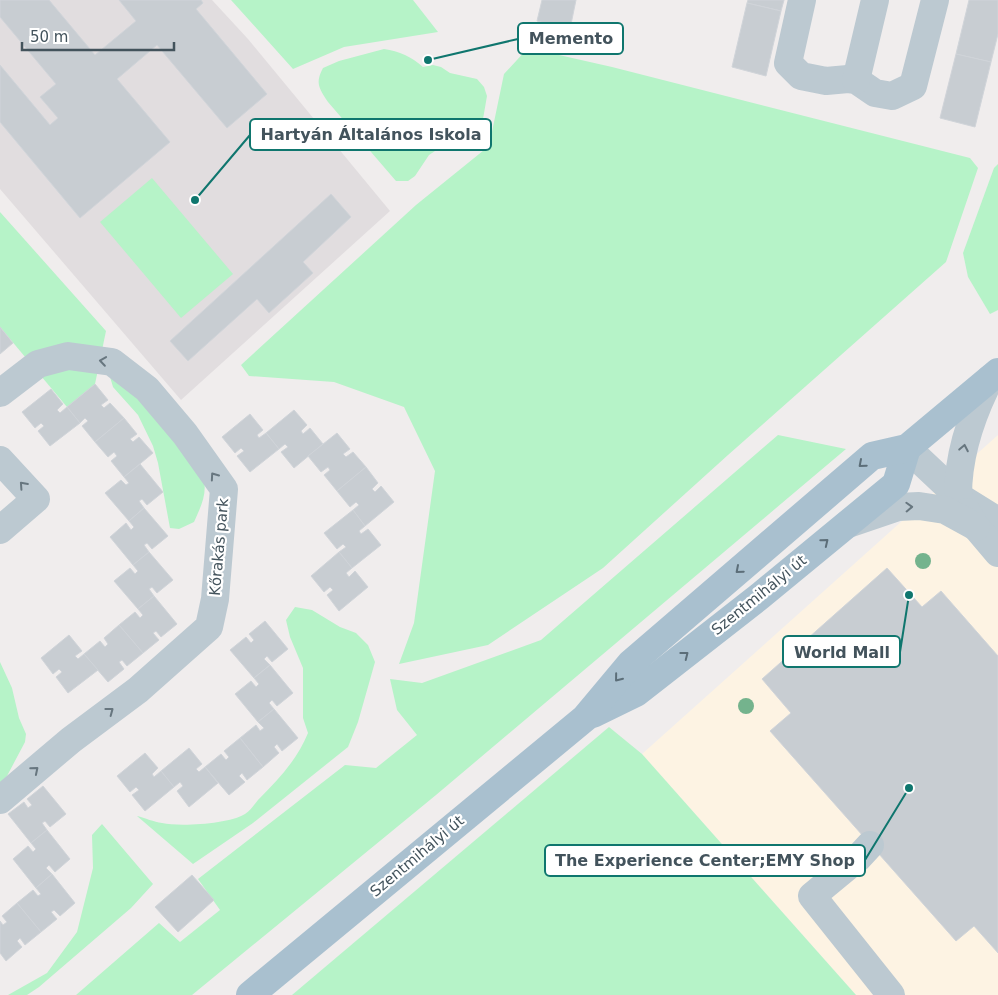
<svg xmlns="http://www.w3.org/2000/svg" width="998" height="995" font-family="'DejaVu Sans',sans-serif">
  <rect width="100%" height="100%" fill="#f0eded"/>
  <polygon fill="#fdf3e3" points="998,435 998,995 856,995 642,754"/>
  <polygon fill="#e1dddf" points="0,0 212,0 248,39 390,211 181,400 0,189"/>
  <g fill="#b6f3c8">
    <polygon points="231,0 413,0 438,32 344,47 293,69"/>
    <polygon points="528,48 612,67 970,158 978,168 946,262 728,455 603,568 488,645 399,664 414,623 435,471 404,407 334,382 249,376 241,365 416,205 489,146 504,74"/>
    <path d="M384 49C399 51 412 57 423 67L433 65 441 67 450 73 477 79 484 87 487 96 483 119 476 123 464 125 456 129 447 143 429 155 415 176 408 181H396L328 102C319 88 315 83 323 68L339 61Z"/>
    <polygon points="998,164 998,310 990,314 968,277 963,253 994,168"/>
    <polygon points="152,178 233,274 181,318 100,222"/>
    <polygon points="0,212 106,331 95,384 67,407 0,327"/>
    <path d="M118 362 204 480C207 496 200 508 194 522L179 529 170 528 158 463 153 446 138 415 113 387 108 370Z"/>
    <polygon points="778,435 846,449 436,795 192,995 76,995 159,923 180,942 220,910 198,879 345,765 376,768 417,735 397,710 390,679 422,683 541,640"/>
    <path d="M295 607 312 610 340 627 356 633 368 645 375 662 358 722 348 747 253 823 193 864 137 816C145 818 154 822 162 823 180 827 229 824 245 814 250 811 254 805 258 800 278 780 297 760 308 733L303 718V668L290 637 286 620Z"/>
    <polygon points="0,662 12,688 19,718 26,734 25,742 7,776 0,783"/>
    <polygon points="609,727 642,754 856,995 292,995"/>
    <polygon points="102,824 153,884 131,908 39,987 27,995 8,995 47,973 77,932 93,868 92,835"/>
  </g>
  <g fill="#c8cdd2" stroke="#d0d4d9">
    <polygon points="0,0 49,0 95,55 136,21 119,0 201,0 203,3 196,9 267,94 227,128 157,45 117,79 170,142 80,218 0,122 0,65 50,125 58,118 40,97 56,84 0,17"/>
    <polygon points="542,0 576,0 570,29 537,21"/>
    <polygon points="748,0 784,0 781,11 747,3"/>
    <polygon points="969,0 998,0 998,34 991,62 956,54"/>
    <polygon points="747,3 781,11 766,76 732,67"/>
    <polygon points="956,54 991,62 975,127 940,118"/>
    <polygon points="331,194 351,217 303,262 313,273 269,313 257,299 188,361 170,341"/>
    <polygon points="0,327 13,343 0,354"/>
    <polygon points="95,384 108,400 101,405 104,408 110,403 124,418 95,442 82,426 88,421 85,418 80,423 67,407"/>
    <polygon points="51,389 63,404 57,410 60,413 67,407 80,423 50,446 38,431 44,426 41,423 35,428 22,412"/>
    <polygon points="294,410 307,425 301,431 303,434 310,428 323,444 294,468 281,452 288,447 285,444 279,449 266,433"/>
    <polygon points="250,414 263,430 257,435 259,438 266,433 279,449 250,472 237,456 244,451 241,448 235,453 222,437"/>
    <polygon points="124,418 137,434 130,439 133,442 139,437 153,453 124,477 111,461 117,456 114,452 108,457 95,442"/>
    <polygon points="337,433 350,449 343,454 346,457 353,452 366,467 337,491 324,475 330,470 328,467 321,472 308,456"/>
    <polygon points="140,464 163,492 147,505 142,499 139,501 144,508 129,521 105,493 121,480 126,485 129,483 124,477"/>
    <polygon points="366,467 378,483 372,489 375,492 381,486 394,502 365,526 353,510 359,505 356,502 350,507 337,491"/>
    <polygon points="144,508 168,536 152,549 147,543 144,545 149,552 133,565 110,537 126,523 131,530 134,527 129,521"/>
    <polygon points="353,510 365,526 359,531 361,534 368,529 381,545 352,568 339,552 346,547 343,544 337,549 324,533"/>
    <polygon points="149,552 173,580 157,593 152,587 149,589 154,596 138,609 114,581 130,568 135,574 138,571 133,565"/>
    <polygon points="339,552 352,568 346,573 349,577 355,571 368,587 339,611 327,595 333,590 330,587 324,592 311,576"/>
    <polygon points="887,568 922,607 941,591 998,656 998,953 974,926 956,941 770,731 791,713 762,679"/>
    <polygon points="154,596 177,624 161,637 156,631 153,633 159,640 143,653 119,625 135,612 140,618 143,615 138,609"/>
    <polygon points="265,621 288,649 272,662 267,656 264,659 270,665 254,678 230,650 246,637 251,643 254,640 249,634"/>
    <polygon points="119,625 143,653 127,666 122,660 119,662 124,669 108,682 84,654 100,641 105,647 108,644 104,638"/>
    <polygon points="69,635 82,651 75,656 78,659 84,654 98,670 68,693 56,677 62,672 59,669 53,674 41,658"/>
    <polygon points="270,665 293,693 277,706 272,700 269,703 274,709 258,722 235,694 251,681 256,687 259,684 254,678"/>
    <polygon points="274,709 298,738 282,751 277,744 274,747 279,753 263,767 240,738 256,725 260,731 264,728 258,722"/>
    <polygon points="240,738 263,767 247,780 242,773 239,776 245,782 229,795 205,767 221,754 226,760 229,757 224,751"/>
    <polygon points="189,748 202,764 196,769 199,772 205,767 218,783 189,807 177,791 183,786 180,782 174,787 161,771"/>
    <polygon points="145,753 158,768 152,774 154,777 161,771 174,787 145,811 132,795 139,790 136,787 130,792 117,776"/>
    <polygon points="43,786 66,814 50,827 45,821 42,823 47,830 31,843 8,814 24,802 28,808 32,805 27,799"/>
    <polygon points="47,830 70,859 55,872 49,865 46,868 52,874 36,888 13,859 28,846 33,852 36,849 31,843"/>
    <polygon points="52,874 75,903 60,916 54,910 51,912 57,919 41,932 17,903 33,890 38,896 41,894 36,888"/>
    <polygon points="192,875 214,900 178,932 155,907"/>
    <polygon points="17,903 41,932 25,945 20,938 17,941 22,947 6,961 0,953 0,921 3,925 7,922 2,916"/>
  </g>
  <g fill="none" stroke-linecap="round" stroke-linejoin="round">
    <g stroke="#bcc9d1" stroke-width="28">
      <polyline points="802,0 788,63 801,76 826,81 848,79 856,80 875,93 892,96 913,86 935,0"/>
      <polyline points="856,80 875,0"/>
      <polyline points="0,393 38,364 68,356 112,362 147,389 185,434 224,489 215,599 209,627 138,690 71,740 0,800"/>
      <polyline points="907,448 958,496 998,521"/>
      <polyline points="0,460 36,499 0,530"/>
      <path d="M958 496C958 454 971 416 990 379"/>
      <polyline points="967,512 976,527 998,553"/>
      <polyline points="848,524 898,507 919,506 945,510 976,527"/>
      <polyline points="870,845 858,858 812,896 891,995"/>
    </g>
    <g stroke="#a9c0cf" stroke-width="28">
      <polyline points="593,714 636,693 760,596 896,484 907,448"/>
      <polyline points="250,995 585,718 631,663 872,456 907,448 998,372"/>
    </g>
  </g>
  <g fill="#74b38d">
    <circle cx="923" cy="561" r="8"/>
    <circle cx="746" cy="706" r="8"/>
  </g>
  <defs><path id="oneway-chevron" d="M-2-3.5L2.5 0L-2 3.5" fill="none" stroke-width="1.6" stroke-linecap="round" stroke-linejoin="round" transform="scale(1.25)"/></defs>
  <g stroke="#67767f">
    <use href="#oneway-chevron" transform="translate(103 361) rotate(-172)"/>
    <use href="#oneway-chevron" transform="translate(964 448) rotate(-79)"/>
    <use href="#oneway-chevron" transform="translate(214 476) rotate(-125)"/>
    <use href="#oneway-chevron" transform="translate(23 485) rotate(-132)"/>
    <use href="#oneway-chevron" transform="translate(909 507) rotate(-2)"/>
    <use href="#oneway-chevron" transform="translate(110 711) rotate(-37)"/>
    <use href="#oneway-chevron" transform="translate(35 770) rotate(-40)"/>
  </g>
  <g stroke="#5c6e79">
    <use href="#oneway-chevron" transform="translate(862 464) rotate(139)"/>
    <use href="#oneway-chevron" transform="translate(825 542) rotate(-39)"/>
    <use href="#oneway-chevron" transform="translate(739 570) rotate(139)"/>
    <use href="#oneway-chevron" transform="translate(685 655) rotate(-38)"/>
    <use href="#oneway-chevron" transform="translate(618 678) rotate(129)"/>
  </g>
  <g text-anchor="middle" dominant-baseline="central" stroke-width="4.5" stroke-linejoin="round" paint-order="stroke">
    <g font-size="15" fill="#43535c" stroke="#fff">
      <text transform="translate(219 547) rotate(-85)">Kőrakás park</text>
      <text transform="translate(759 595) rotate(-39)">Szentmihályi út</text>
      <text transform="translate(417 856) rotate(-40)">Szentmihályi út</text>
    </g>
  </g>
  <path fill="none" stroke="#0f766e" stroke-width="2" d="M428 60L518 39M195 200L250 135M909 595L900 652M909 788L865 860"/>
  <g fill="#0f766e" stroke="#fff" stroke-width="2">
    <circle cx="428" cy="60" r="5"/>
    <circle cx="195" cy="200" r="5"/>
    <circle cx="909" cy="595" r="5"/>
    <circle cx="909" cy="788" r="5"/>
  </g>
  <g fill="#fff" stroke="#0f766e" stroke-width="2">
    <rect x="518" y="23" width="105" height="31" rx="5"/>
    <rect x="250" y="119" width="241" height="31" rx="5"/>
    <rect x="783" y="636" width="117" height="31" rx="5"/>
    <rect x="545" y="845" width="320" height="31" rx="5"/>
  </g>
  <g font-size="16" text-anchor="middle" font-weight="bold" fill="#43535c">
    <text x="571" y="44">Memento</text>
    <text x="371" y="140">Hartyán Általános Iskola</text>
    <text x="842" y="658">World Mall</text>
    <text x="705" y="866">The Experience Center;EMY Shop</text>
  </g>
  <path d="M22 42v8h152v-8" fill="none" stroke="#43535c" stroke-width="2.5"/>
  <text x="30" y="42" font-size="15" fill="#43535c" stroke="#ffffff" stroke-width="4" paint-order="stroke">50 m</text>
</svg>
